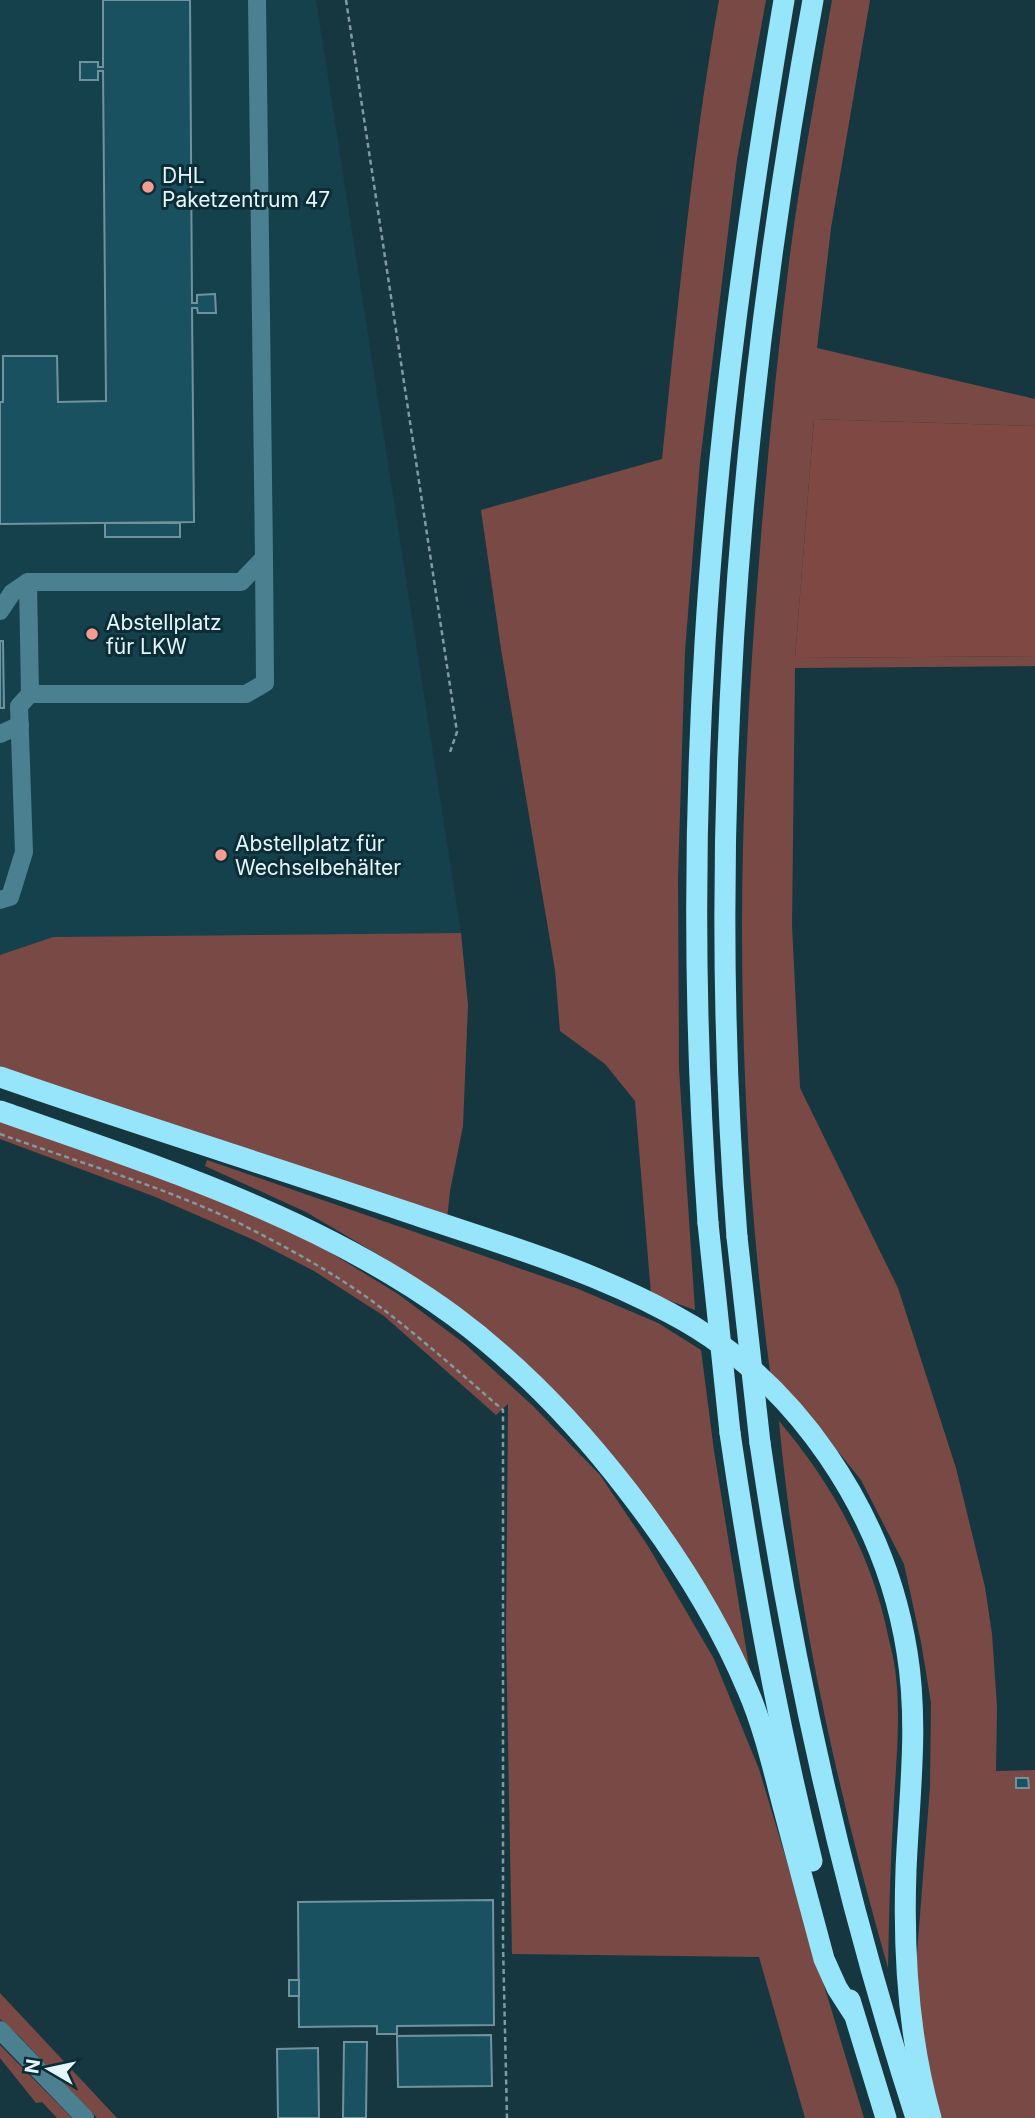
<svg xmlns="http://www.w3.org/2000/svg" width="1035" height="2118" font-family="Inter,sans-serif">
  <rect width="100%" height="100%" fill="#173740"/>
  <polygon fill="#15414d" points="0,0 316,0 461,933 53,937 0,955"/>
  <g fill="#794a45">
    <path d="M719 0H766L737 159 700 462 685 651 678 878 679 1069 695 1310 651 1294 635 1101 605 1064 560 1031 555 970 501 649 481 510 662 459C678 305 692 152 719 0Z"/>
    <path d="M832 0H870L831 228 817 348 1035 399V426L814 419 795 658 1035 656V666L795 668 792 925 800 1088 898 1288 956 1468 985 1587 992 1634 997 1707 996 1771 1035 1770V2118H938L914 1992 930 1787 931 1703 921 1642 904 1564 861 1480 803 1408 771 1379C751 1230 742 1079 742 928 742 793 751 658 762 524 770 432 779 339 791 247 802 165 818 82 832 0Z"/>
    <polygon points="461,933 468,1005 463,1126 450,1191 447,1219 0,1067 0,955 53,937"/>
    <polygon points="0,1118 173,1179 318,1245 398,1294 465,1344 532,1405 600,1475 648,1546 714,1659 759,1769 864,2118 805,2118 759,1957 512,1954 506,1638 508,1404 496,1415 384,1316 314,1271 254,1240 153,1196 0,1139"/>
    <polygon points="207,1160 576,1288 658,1323 701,1350 714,1451 751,1679 597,1441 384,1258 306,1212 205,1166"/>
    <path d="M779 1421C833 1485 873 1557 889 1640 892 1652 895 1665 896 1677 901 1724 895 1773 893 1820 890 1869 889 1919 888 1968 837 1789 796 1606 779 1421Z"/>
    <polygon points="0,1993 117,2118 97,2118 19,2036 0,2019"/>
    <polygon points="0,2045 72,2118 57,2118 42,2102 36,2103 0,2058"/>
  </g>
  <polygon fill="#7f4843" points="814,419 1035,426 1035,656 795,658"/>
  <g fill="#1a5160" stroke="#70929d" stroke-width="2">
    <polygon points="103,0 190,0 192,303 197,303 197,295 215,294 216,313 198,313 197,308 192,308 194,522 0,524 0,402 3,402 3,356 57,356 58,402 106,401 103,71 98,71 98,80 80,80 80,62 98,62 98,67 103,67"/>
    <rect x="105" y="523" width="75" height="14"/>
    <polygon points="0,641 3,641 4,708 0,708"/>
    <polygon points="1016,1778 1028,1778 1029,1788 1016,1788"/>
    <polygon points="493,1900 494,2025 397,2026 397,2034 377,2034 377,2026 299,2027 298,1902"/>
    <rect x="289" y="1980" width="10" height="16"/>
    <polygon points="491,2035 492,2086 398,2087 397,2036"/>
    <polygon points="344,2042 367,2042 366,2118 343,2118"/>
    <polygon points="318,2048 319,2118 278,2118 277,2049"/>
  </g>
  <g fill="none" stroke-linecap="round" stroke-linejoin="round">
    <g stroke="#819aa1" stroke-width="2.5" stroke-dasharray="5 3.5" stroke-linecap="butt">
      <polyline points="346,0 457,732 449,755"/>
      <path d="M0 1134C80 1163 162 1186 239 1223 284 1246 331 1271 372 1301 418 1335 460 1373 503 1410V1944L507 2118"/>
    </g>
    <g stroke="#4b8090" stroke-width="18">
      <polyline points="0,611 12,593 28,582 241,582 264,558 257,0"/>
      <polyline points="30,694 246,694 265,683 264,558"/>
      <polyline points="0,734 20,725"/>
      <polyline points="0,900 10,897 24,852 19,706 30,694 28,582"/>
      <polyline points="0,2030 85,2118"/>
    </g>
    <g stroke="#97e5fb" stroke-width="21">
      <path d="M0 1077C135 1124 271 1166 407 1212 495 1242 587 1268 670 1313 796 1379 885 1513 907 1652 919 1725 909 1797 906 1870 903 1954 908 2037 931 2118"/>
      <path d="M0 1111C156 1166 319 1217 454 1316 520 1365 578 1426 628 1491 675 1552 718 1619 748 1691 764 1728 773 1768 783 1806 797 1857 810 1908 824 1959L837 1988 853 2013"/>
      <path d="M708 1223C694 1030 693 836 705 643 718 427 748 213 784 0"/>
      <path d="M737 1237C705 824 738 408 813 0"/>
      <path d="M730 1433C751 1577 777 1720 812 1861"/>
      <path d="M760 1443C794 1676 844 1895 916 2118"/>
      <polyline points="850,2000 886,2118"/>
    </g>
    <g stroke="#97e5fb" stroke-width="21">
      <polyline points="708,1223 730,1433"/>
      <polyline points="737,1237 760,1443"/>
    </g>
  </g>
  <g fill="#f59c93" stroke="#0c2d36" stroke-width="2.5">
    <circle cx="148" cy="187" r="7"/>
    <circle cx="92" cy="634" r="7"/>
    <circle cx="221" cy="855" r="7"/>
  </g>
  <g text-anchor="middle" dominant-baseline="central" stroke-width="6" stroke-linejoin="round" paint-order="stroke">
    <g font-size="21" fill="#e5f7fc" stroke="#0c2d36" text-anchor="start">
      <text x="162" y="175">DHL<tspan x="162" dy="24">Paketzentrum 47</tspan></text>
      <text x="106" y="622">Abstellplatz<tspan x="106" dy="24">für LKW</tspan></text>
      <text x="235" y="843">Abstellplatz für<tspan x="235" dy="24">Wechselbehälter</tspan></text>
    </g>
  </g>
  <g transform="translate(49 2069) rotate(279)" stroke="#0c2d36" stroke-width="5" paint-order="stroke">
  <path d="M0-5L12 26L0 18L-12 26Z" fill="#e5f7fc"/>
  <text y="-10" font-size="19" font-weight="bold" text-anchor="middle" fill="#e5f7fc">N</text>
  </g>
</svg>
